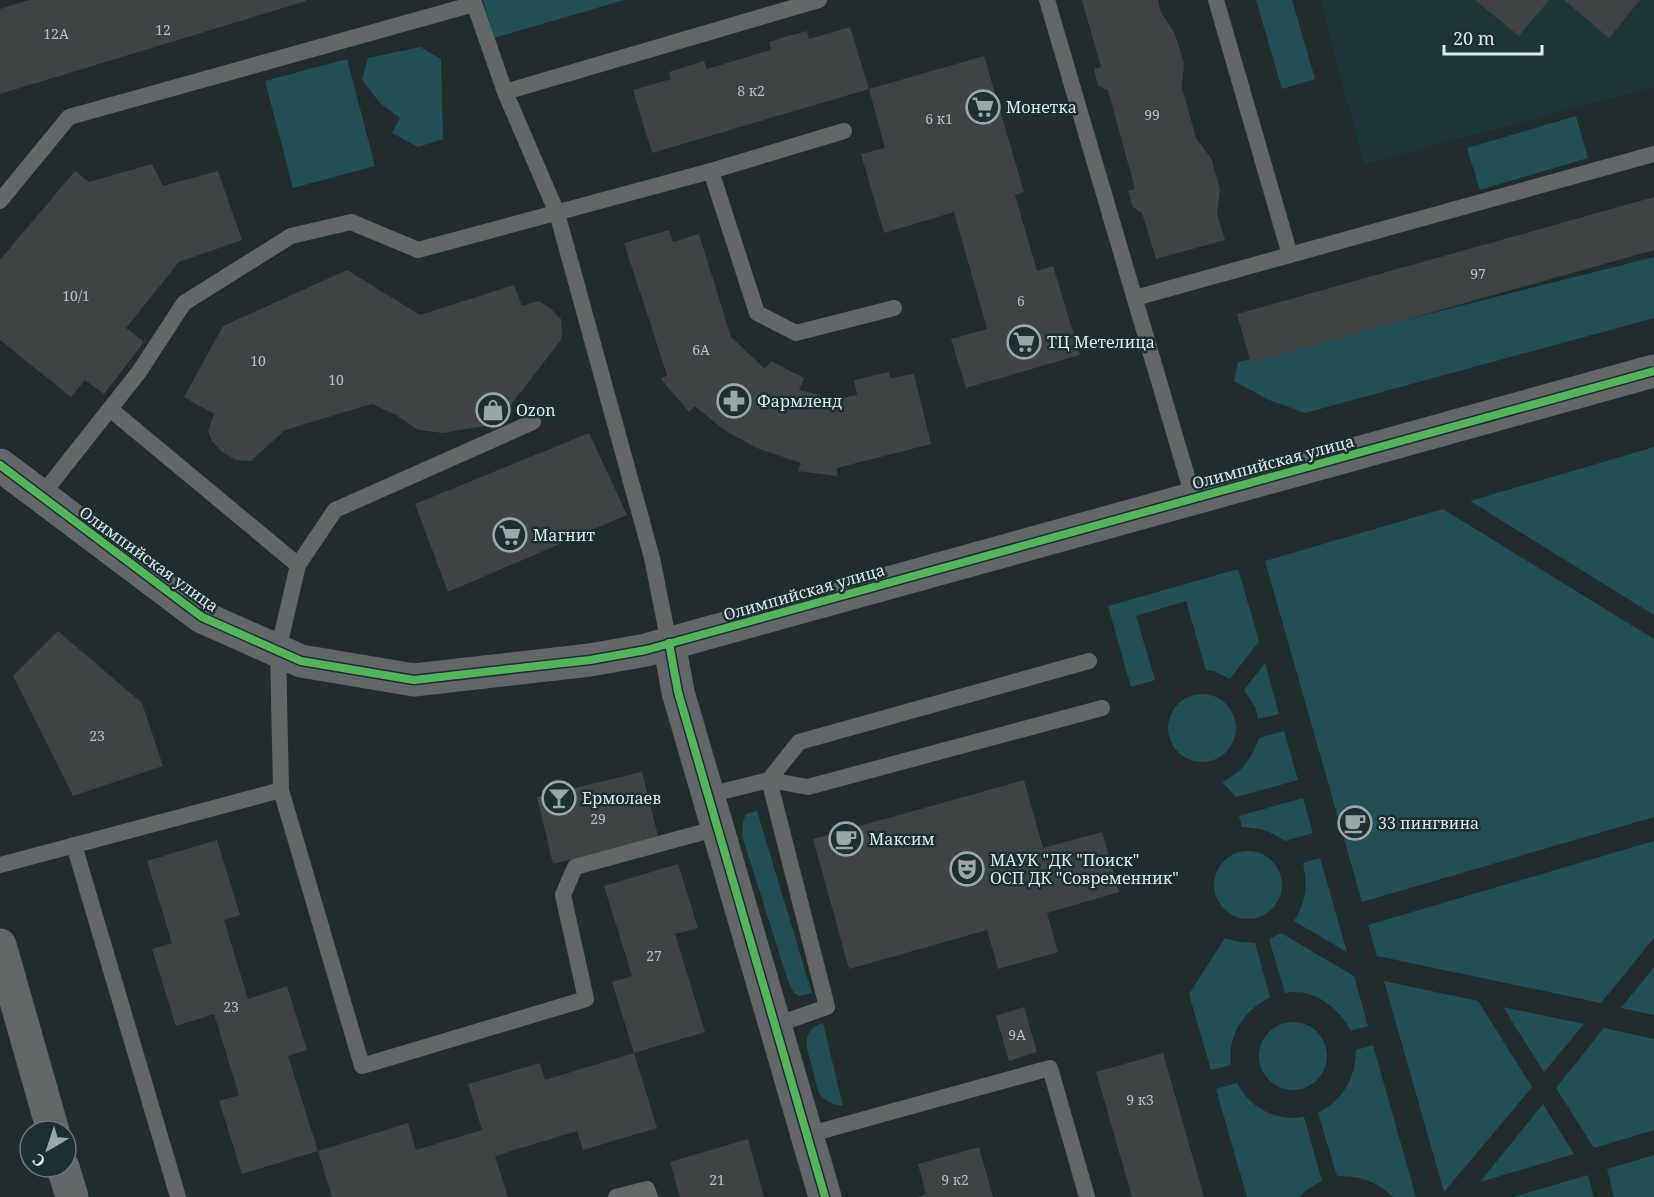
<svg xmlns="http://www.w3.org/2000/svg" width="1654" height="1197" font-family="'Noto Serif',serif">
  <rect width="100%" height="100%" fill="#222c2c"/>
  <polygon fill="#1c3638" points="1320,0 1654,0 1654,87 1364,164"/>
  <g fill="#214f55">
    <polygon points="483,0 624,0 494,38"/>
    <polygon points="1256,0 1292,0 1315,79 1282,89"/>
    <polygon points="420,47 441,59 443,139 418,147 392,133 400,118 380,103 362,80 368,58"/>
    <polygon points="347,59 375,166 293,188 265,81"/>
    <polygon points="1576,116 1588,158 1480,190 1467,148"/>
    <polygon points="1654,257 1654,318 1305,413 1269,400 1234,381 1238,362"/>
    <polygon points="1654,447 1654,615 1470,501"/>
    <polygon points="1443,509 1654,639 1654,817 1362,902 1265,561"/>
    <polygon points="1238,569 1259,641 1230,679 1214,671 1206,670 1186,601 1136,616 1155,680 1131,687 1108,606"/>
    <polygon points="1265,663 1279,714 1258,719 1256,709 1244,690"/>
    <circle cx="1202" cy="728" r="34"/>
    <path d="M1284 731 1298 780 1236 797 1222 782C1242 772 1251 760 1259 738Z"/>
    <path d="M1303 798 1313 833 1285 841C1271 831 1260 828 1242 827L1239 816Z"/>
    <polygon points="757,811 812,993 800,996 794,993 788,981 742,836 743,822 746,814"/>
    <polygon points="1654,841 1654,938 1601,1003 1377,956 1368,925"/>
    <circle cx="1248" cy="885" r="34"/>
    <path d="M1320 858 1347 952 1294 921C1306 902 1308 886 1303 863Z"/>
    <path d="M1281 933 1354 976 1368 1026 1351 1031C1338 1007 1313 987 1285 993L1269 939Z"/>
    <path d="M1225 938 1239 942 1255 943 1270 997C1244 1011 1227 1034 1231 1065L1211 1070 1189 994Z"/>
    <polygon points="1654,967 1654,1015 1621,1008"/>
    <polygon points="1384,981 1478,1001 1532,1087 1444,1192"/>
    <polygon points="1503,1007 1584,1024 1544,1072"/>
    <circle cx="1293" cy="1056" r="34"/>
    <path d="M823 1023 843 1106C835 1105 823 1101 819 1093 816 1087 815 1077 813 1070 808 1052 798 1030 823 1023Z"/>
    <polygon points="1604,1028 1654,1039 1654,1130 1594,1148 1556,1088"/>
    <path d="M1373 1045 1416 1197H1393C1376 1181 1360 1176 1337 1176L1318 1113C1344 1099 1355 1079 1356 1050Z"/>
    <path d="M1237 1083C1250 1108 1276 1122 1304 1117L1322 1181 1307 1190 1300 1197H1247L1216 1089Z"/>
    <polygon points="1543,1104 1574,1154 1480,1182"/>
    <polygon points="1654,1155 1654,1197 1614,1197 1607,1169"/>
    <polygon points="1588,1175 1594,1197 1513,1197"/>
  </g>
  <g fill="#3f4344">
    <polygon points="29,0 306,0 306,1 0,94 0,9"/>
    <polygon points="1082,0 1158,0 1161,12 1175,34 1184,63 1182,88 1196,138 1212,160 1214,168 1220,189 1217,214 1225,240 1156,259 1142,213 1133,207 1128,191 1135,189 1108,90 1098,86 1094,69 1101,67"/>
    <polygon points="1475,0 1549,0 1519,36"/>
    <polygon points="1564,0 1640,0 1609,38"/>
    <polygon points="850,27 869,89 652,153 633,90 671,79 669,72 704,61 707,69 771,50 769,42 788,36 807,31 809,39"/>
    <polygon points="984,56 1024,192 1015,195 1037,271 1053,266 1080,355 966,388 951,339 987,329 954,212 884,233 861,154 885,148 869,89"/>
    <polygon points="152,164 163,186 218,171 242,240 179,262 126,328 144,342 104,394 85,380 71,397 0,340 0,260 75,171 89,182"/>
    <polygon points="1654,197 1654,250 1251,363 1237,314"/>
    <polygon points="669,230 673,242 699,234 731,337 765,369 771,361 804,378 799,390 837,399 857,395 854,380 889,372 890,378 914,374 931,444 837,468 837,476 798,471 801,463 757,448 724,430 695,406 689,412 661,379 667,375 624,243"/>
    <polygon points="347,270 420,315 514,285 522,306 538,301 549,307 561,319 562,331 561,340 496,424 443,433 418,430 396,415 372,404 285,430 251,461 236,460 222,452 212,441 208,431 214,414 184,397 223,326"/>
    <polygon points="589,433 627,515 448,592 415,504"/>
    <polygon points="58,631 142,703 163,766 73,796 13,676"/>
    <polygon points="642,772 659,840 553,864 537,797"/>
    <polygon points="1024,780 1043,848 1102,832 1119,892 1047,913 1058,952 998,969 987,930 849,969 813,839"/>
    <polygon points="217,840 240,915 224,920 248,999 287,986 307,1050 288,1056 318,1151 408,1123 416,1150 482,1130 468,1084 540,1063 545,1080 634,1053 657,1128 583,1150 577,1131 495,1156 508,1197 332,1197 318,1151 242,1174 219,1101 239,1095 214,1014 176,1026 152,949 172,943 147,861"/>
    <polygon points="678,864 698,928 675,934 705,1032 634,1053 612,982 632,976 604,886"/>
    <polygon points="1024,1007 1037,1052 1009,1061 996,1016"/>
    <polygon points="1163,1053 1204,1197 1132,1197 1096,1072"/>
    <polygon points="748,1139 764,1197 680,1197 670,1162"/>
    <polygon points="979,1147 993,1197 918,1197 926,1194 918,1164"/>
  </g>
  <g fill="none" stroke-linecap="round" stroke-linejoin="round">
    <g stroke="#626667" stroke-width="16">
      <polyline points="473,0 505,92 557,213 652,558 669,643"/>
      <polyline points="1047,0 1193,497"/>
      <polyline points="505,92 819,0"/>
      <polyline points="711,171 844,131"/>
      <polyline points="0,201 69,117 474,4"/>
      <polyline points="1290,255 1654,154"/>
      <polyline points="1135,298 1290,255 1216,0"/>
      <polyline points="110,409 298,565"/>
      <polyline points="533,422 335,510 298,565 278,651 281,790 362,1066 586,999 563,895 575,867 718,828"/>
      <polyline points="41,496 139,372 184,303 291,236 351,222 418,250 711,171 757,313 796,333 894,308"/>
      <polyline points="1089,661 799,742 769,780 808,787 1102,708"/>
      <polyline points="708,795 769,780 827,1007 776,1025"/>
      <polyline points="74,845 178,1197"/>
      <polyline points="0,865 281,790"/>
      <polyline points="807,1135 1050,1068 1087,1197"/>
      <polyline points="616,1197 647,1189 650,1197"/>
    </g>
    <g stroke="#626667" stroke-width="33">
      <polyline points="669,643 678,692 825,1197"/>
      <polyline points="0,945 53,1131"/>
      <polyline points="63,1167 72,1197"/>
    </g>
    <polyline stroke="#626667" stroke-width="33" points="0,465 202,617 301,661 414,680 590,660 646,650 1654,371"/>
    <g stroke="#1d2f31" stroke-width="11">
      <g id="cycleway">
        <polyline points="0,465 202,617 301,661 414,680 590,660 646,650 1654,371"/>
        <polyline points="669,643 678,692 825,1197"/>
      </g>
    </g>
    <use href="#cycleway" stroke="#56b35d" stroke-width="8"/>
  </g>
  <defs>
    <g id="supermarket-ring" transform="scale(1.725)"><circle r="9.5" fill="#1d2f31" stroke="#9ba6a7" stroke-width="1.5"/><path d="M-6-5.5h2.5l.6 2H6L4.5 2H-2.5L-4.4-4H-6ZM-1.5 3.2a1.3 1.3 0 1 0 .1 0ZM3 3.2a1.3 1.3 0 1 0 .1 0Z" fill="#9ba6a7"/></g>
    <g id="pharmacy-ring" transform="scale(1.725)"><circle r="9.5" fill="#1d2f31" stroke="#9ba6a7" stroke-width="1.5"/><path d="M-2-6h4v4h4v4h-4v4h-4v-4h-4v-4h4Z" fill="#9ba6a7"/></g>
    <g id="shop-ring" transform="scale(1.725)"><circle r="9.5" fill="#1d2f31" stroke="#9ba6a7" stroke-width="1.5"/><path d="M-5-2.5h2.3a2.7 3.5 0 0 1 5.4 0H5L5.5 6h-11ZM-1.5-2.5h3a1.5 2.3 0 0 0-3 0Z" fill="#9ba6a7"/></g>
    <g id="bar-ring" transform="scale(1.725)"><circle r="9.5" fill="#1d2f31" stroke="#9ba6a7" stroke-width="1.5"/><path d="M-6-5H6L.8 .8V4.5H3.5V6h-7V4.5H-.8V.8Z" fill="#9ba6a7"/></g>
    <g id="cafe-ring" transform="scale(1.725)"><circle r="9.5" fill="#1d2f31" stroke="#9ba6a7" stroke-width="1.5"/><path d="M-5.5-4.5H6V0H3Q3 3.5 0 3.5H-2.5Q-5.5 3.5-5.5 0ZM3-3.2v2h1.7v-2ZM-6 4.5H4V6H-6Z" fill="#9ba6a7"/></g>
    <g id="theatre-ring" transform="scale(1.725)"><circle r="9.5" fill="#1d2f31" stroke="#9ba6a7" stroke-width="1.5"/><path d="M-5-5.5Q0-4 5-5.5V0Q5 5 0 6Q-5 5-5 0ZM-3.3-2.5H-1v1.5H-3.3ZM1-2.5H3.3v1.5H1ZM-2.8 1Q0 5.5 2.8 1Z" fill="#9ba6a7"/></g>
  </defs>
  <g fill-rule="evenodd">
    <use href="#supermarket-ring" x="983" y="107"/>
    <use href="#supermarket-ring" x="1024" y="342"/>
    <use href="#pharmacy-ring" x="734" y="401"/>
    <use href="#shop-ring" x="493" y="410"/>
    <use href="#supermarket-ring" x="510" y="535"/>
    <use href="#bar-ring" x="559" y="798"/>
    <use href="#cafe-ring" x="1355" y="823"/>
    <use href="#cafe-ring" x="846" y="839"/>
    <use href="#theatre-ring" x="967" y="869"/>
  </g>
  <g text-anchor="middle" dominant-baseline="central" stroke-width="5" stroke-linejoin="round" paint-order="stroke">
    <g font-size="14" fill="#b5bfc0">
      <text x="163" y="29">12</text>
      <text x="56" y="33">12А</text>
      <text x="751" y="90">8 к2</text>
      <text x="1152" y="114">99</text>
      <text x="939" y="118">6 к1</text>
      <text x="1478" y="273">97</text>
      <text x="76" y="295">10/1</text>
      <text x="1021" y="300">6</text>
      <text x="701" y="349">6А</text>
      <text x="258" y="360">10</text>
      <text x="336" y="379">10</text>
      <text x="97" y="735">23</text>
      <text x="598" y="818">29</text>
      <text x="654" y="955">27</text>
      <text x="231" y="1006">23</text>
      <text x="1017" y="1034">9А</text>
      <text x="1140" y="1099">9 к3</text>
      <text x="717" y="1179">21</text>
      <text x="955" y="1179">9 к2</text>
    </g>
    <g font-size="16" fill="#dce8e9" stroke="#1d2f31" text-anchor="start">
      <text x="1006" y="107">Монетка</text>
      <text x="1047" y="342">ТЦ Метелица</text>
      <text x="757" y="401">Фармленд</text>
      <text x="516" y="410">Ozon</text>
      <text x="533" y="535">Магнит</text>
      <text x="582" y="798">Ермолаев</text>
      <text x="1378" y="823">33 пингвина</text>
      <text x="869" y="839">Максим</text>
      <text x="990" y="860">МАУК "ДК "Поиск"<tspan x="990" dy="18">ОСП ДК "Современник"</tspan></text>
    </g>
    <g font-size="16" fill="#dce8e9" stroke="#1d2f31">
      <text transform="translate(1273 462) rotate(-15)">Олимпийская улица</text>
      <text transform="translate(149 559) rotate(36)">Олимпийская улица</text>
      <text transform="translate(804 592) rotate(-16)">Олимпийская улица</text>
    </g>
  </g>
  <g transform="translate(48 1149) rotate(219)"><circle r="28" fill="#1d2f31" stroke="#69797b" stroke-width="1.5"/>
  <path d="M0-4.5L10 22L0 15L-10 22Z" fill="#9ba6a7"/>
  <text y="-9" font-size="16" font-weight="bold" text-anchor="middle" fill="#dce8e9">С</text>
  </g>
  <path d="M1444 45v9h98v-9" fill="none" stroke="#dce8e9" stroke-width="3"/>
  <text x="1453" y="45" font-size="18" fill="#dce8e9" stroke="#1d2f31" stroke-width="4.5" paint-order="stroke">20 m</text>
</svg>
